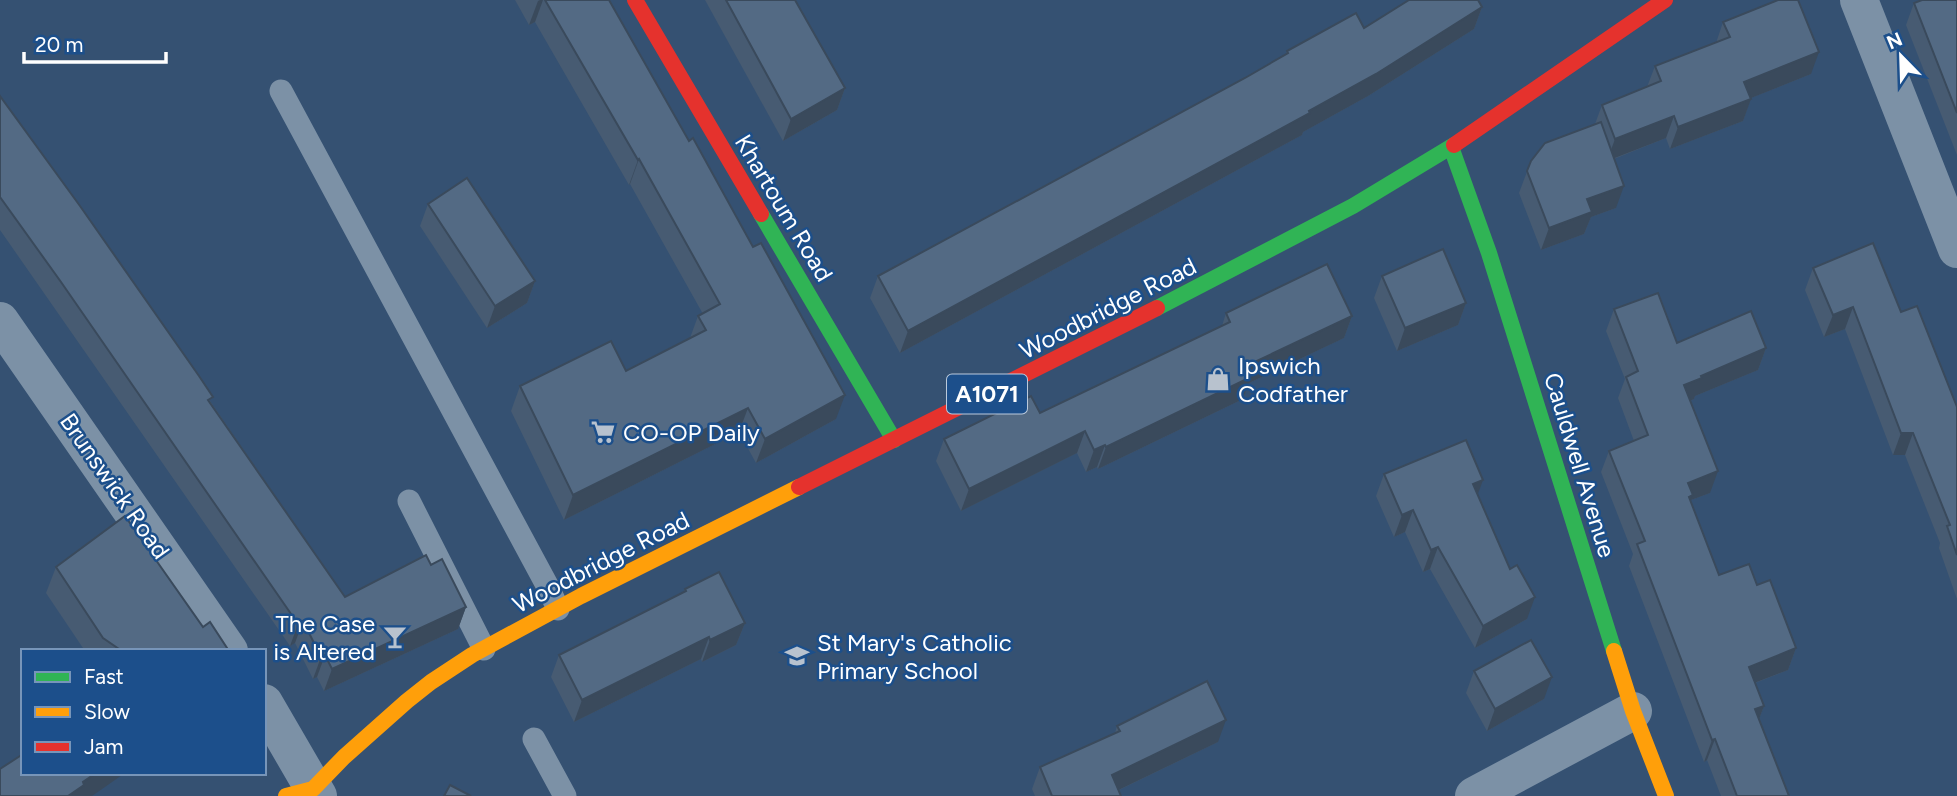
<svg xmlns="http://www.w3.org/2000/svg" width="1957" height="796" font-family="Figtree,sans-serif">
  <rect width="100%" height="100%" fill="#355172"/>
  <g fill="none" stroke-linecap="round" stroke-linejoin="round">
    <g stroke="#7c91a6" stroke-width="23">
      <polyline points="281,91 548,587 558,609"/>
      <polyline points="409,501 484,649"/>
      <polyline points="534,739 565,796"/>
    </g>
    <g stroke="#7c91a6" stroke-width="38">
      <polyline points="1859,0 1957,249"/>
      <polyline points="0,321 229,651"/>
      <polyline points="264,703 318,796"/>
      <polyline points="1474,796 1633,711"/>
    </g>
    <g stroke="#30b455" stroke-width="16">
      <polyline points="1451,147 1489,253 1614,651"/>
      <polyline points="761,214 894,440"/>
      <polyline points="1157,308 1353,206 1454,145"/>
    </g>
    <g stroke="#ff9f0a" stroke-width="16">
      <polyline points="1614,651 1633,711 1666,796"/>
      <polyline points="286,796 313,789 344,757 407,701 431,682 472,655 581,596 799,487"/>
    </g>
    <g stroke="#e5322d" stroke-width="16">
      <polyline points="635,0 761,214"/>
      <polyline points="1454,145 1665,0"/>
      <polyline points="799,487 1157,308"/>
    </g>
  </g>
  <g fill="#475b72">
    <polygon points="515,0 609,0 836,419 756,463 739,432 564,520 511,411 520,386 626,371 690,338 698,316 703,314 630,184 629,185 535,22 529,25"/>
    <polygon points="705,0 795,0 845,88 837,110 783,141"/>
    <polygon points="1957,0 1957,155 1906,25 1914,3"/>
    <polygon points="1482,7 1474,29 1368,96 1303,132 1302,135 900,353 870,298 878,276 1245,78 1286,54 1287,51 1364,28"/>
    <polygon points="1723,22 1811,74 1751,98 1743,121 1670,149 1666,138 1614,159 1616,208 1591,217 1584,234 1541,250 1519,193 1531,161 1595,124 1602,105 1647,87 1655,66 1716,43"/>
    <polygon points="0,96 345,597 431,565 466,607 458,629 324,691 317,677 313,679 295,643 290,646 0,230"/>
    <polygon points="428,204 535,281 527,303 487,328 420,226"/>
    <polygon points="1813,268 1901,312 1957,407 1957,599 1939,548 1940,543 1905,455 1893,455 1845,329 1824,337 1805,290"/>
    <polygon points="1382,276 1466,303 1458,325 1397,351 1374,298"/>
    <polygon points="1614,309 1677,343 1766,348 1758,370 1695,396 1694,399 1690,401 1710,493 1691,500 1691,502 1719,575 1757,585 1796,648 1788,670 1755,683 1764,706 1759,719 1789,796 1721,796 1707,760 1704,762 1629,566 1633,554 1601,472 1609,451 1634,441 1618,398 1625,379 1606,331"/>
    <polygon points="1226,313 1352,316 1344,338 1249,383 1243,399 1098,469 1097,467 1086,472 1077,453 961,511 936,461 944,439 1040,413 1222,326"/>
    <polygon points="1384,474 1477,495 1527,619 1475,648 1430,569 1423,572 1405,532 1394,537 1376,496"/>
    <polygon points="56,567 203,627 229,651 85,651 46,593"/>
    <polygon points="685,589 745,623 736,645 702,662 701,659 574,722 551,677 559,655 683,593"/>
    <polygon points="1474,671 1544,699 1487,731 1466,693"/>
    <polygon points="1117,726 1218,742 1119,790 1121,796 1035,796 1032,789 1040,767 1115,733"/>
  </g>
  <g fill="#3a4a5c">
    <polygon points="540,0 543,0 535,22 529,25 538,1"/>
    <polygon points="1482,7 1474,29 1368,96 1303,132 1302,135 900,353 908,331"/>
    <polygon points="1819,52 1811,74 1736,104 1744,82"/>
    <polygon points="845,88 837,110 783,141 791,119"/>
    <polygon points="1751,99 1743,121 1670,149 1678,127"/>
    <polygon points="1674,116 1666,138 1607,161 1615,139"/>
    <polygon points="639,159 630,184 629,185 638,160"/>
    <polygon points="1624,186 1616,208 1591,217 1584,234 1541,250 1549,228 1587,199"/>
    <polygon points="535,281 527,303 487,328 495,306"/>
    <polygon points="1466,303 1458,325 1397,351 1405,328"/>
    <polygon points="1853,307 1845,329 1824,337 1833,315"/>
    <polygon points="1352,316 1344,338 1249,383 1243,399 1098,469 1106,447 1246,366"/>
    <polygon points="1766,348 1758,370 1695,396 1694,399 1676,407 1684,385 1701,376"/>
    <polygon points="845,395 836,419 756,463 765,439"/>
    <polygon points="748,408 739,432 564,520 573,495"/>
    <polygon points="1085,431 1077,453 961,511 969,489"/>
    <polygon points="1901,433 1913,433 1905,455 1893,455"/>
    <polygon points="1105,445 1097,467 1086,472 1094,450"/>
    <polygon points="1718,471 1710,493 1691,500 1685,517 1688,483"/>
    <polygon points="1483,480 1475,502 1473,484"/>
    <polygon points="1413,510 1405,532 1394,537 1402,515"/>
    <polygon points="1438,547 1430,569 1423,572 1431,550"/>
    <polygon points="1535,597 1527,619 1475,648 1483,626"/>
    <polygon points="466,607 458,629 324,691 332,669"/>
    <polygon points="303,621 295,643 290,646 298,624"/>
    <polygon points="745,623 736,645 702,662 710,640"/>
    <polygon points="709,637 701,659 574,722 582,700"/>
    <polygon points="1796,648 1788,670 1741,688 1749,667"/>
    <polygon points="325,655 317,677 313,679 321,657"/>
    <polygon points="1552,677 1544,699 1487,731 1495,709"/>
    <polygon points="1764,706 1756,727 1755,709"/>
    <polygon points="1226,720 1218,742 1106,796 1112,775"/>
    <polygon points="1715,739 1707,760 1704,762 1712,740"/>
    <polygon points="96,773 125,773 92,796 68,796 83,782"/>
  </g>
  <g fill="#536a84" stroke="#3a4a5c" stroke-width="2">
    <polygon points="545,0 609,0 689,141 693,138 753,247 761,243 845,395 765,439 748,408 573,495 520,386 611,341 626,371 706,330 698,316 720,304 639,159 638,160"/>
    <polygon points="726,0 795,0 845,88 791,119"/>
    <polygon points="1409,0 1478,0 1482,7 1376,74 1309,111 1310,113 908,331 878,276 1245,78 1288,53 1287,51 1356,13 1364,28"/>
    <polygon points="1778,0 1798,0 1819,52 1744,82 1751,99 1678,127 1674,116 1615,139 1602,105 1661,81 1655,66 1730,37 1723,22"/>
    <polygon points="1922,0 1957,0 1957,113 1914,3"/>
    <polygon points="0,96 80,206 199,376 213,397 208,400 345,597 426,555 431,565 442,559 466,607 332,669 325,655 321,657 303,621 298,624 61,282 0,197"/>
    <polygon points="1601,122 1624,186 1587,199 1592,212 1549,228 1527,171 1531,161 1545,143"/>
    <polygon points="467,178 535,281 495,306 428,204"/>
    <polygon points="1873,243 1901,312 1917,306 1957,407 1957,555 1947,526 1950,525 1913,433 1901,433 1853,307 1833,315 1813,268"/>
    <polygon points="1443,249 1466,303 1405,328 1382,276"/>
    <polygon points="1327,264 1352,316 1246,366 1251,377 1106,447 1105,445 1094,450 1085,431 969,489 944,439 1031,396 1040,413 1230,322 1226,313"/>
    <polygon points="1658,293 1677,343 1751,311 1766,348 1701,376 1702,378 1684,385 1718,471 1688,483 1693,495 1689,497 1719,575 1749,564 1757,585 1770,580 1796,648 1749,667 1764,706 1755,709 1789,796 1737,796 1715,739 1712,740 1637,544 1645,541 1609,451 1648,435 1626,377 1638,371 1614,309"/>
    <polygon points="1466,440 1483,480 1473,484 1510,569 1517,565 1535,597 1483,626 1438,547 1431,550 1413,510 1402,515 1384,474"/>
    <polygon points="125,516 203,627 210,622 229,651 122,651 103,638 56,567"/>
    <polygon points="719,572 745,623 710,640 709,637 582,700 559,655 686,591 685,589"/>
    <polygon points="1531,640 1552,677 1495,709 1474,671"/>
    <polygon points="1207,681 1226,720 1112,775 1121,796 1052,796 1040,767 1120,731 1117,726"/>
    <polygon points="23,754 23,773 96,773 83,782 84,785 68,796 0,796 0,769"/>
    <polygon points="450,785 471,796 444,796"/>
  </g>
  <defs>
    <g id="shop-bare" transform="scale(1.89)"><path d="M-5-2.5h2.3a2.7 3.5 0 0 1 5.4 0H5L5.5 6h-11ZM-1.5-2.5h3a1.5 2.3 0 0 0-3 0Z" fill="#b8c2ce" stroke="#1c4f8b" stroke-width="2.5" paint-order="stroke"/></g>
    <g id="supermarket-bare" transform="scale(1.89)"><path d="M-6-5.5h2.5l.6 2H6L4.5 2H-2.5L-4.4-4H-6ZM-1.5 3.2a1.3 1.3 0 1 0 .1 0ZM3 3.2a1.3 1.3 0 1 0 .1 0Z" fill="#b8c2ce" stroke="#1c4f8b" stroke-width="2.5" paint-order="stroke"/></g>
    <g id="bar-bare" transform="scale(1.89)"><path d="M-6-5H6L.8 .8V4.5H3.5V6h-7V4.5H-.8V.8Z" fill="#b8c2ce" stroke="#1c4f8b" stroke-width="2.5" paint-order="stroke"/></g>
    <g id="school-bare" transform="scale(1.89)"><path d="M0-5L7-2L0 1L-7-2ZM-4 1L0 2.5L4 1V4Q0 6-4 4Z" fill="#b8c2ce" stroke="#1c4f8b" stroke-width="2.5" paint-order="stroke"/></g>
  </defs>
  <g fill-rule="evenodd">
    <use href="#shop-bare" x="1218" y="379"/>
    <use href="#supermarket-bare" x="603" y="432"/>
    <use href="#bar-bare" x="395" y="637"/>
    <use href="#school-bare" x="797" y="656"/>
  </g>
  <g text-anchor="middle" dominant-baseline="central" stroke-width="5" stroke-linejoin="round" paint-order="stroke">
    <rect fill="#1c4f8b" stroke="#bbcadc" stroke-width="2" x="947" y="374.5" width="80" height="39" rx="5"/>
    <g font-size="23" font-weight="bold" fill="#fff">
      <text x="987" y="394">A1071</text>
    </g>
    <g font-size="24" fill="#fff" stroke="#1c4f8b">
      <text transform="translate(784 208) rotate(59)">Khartoum Road</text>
      <text transform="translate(1108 308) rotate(-27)">Woodbridge Road</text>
      <text transform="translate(1580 465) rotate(73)">Cauldwell Avenue</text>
      <text transform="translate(115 486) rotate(55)">Brunswick Road</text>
      <text transform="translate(601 562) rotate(-27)">Woodbridge Road</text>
    </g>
    <g font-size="24" fill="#fff" stroke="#1c4f8b" text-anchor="start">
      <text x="1238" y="365">Ipswich<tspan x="1238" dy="28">Codfather</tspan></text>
      <text x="623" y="432">CO-OP Daily</text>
      <text x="375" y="623" text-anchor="end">The Case<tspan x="375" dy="28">is Altered</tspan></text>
      <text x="817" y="642">St Mary's Catholic<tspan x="817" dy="28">Primary School</tspan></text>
    </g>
  </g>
  <rect x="21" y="649" width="245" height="126" fill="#1c4f8b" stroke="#7795b9" stroke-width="2"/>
  <rect x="35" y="672" width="35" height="10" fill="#30b455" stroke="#7795b9" stroke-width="2"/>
  <text x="84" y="684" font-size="21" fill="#ffffff">Fast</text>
  <rect x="35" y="707" width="35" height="10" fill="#ff9f0a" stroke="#7795b9" stroke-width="2"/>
  <text x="84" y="719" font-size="21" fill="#ffffff">Slow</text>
  <rect x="35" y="742" width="35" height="10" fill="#e5322d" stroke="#7795b9" stroke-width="2"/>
  <text x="84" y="754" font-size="21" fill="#ffffff">Jam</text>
  <g transform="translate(1901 56) rotate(337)" stroke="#1c4f8b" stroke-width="5" paint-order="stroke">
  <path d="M0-5L12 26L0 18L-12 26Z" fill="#ffffff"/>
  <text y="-10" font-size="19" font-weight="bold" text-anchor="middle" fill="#ffffff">N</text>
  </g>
  <path d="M24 52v10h142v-10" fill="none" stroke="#ffffff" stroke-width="3.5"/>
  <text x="35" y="52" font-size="21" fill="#ffffff" stroke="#1c4f8b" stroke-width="5" paint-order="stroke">20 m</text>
</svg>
